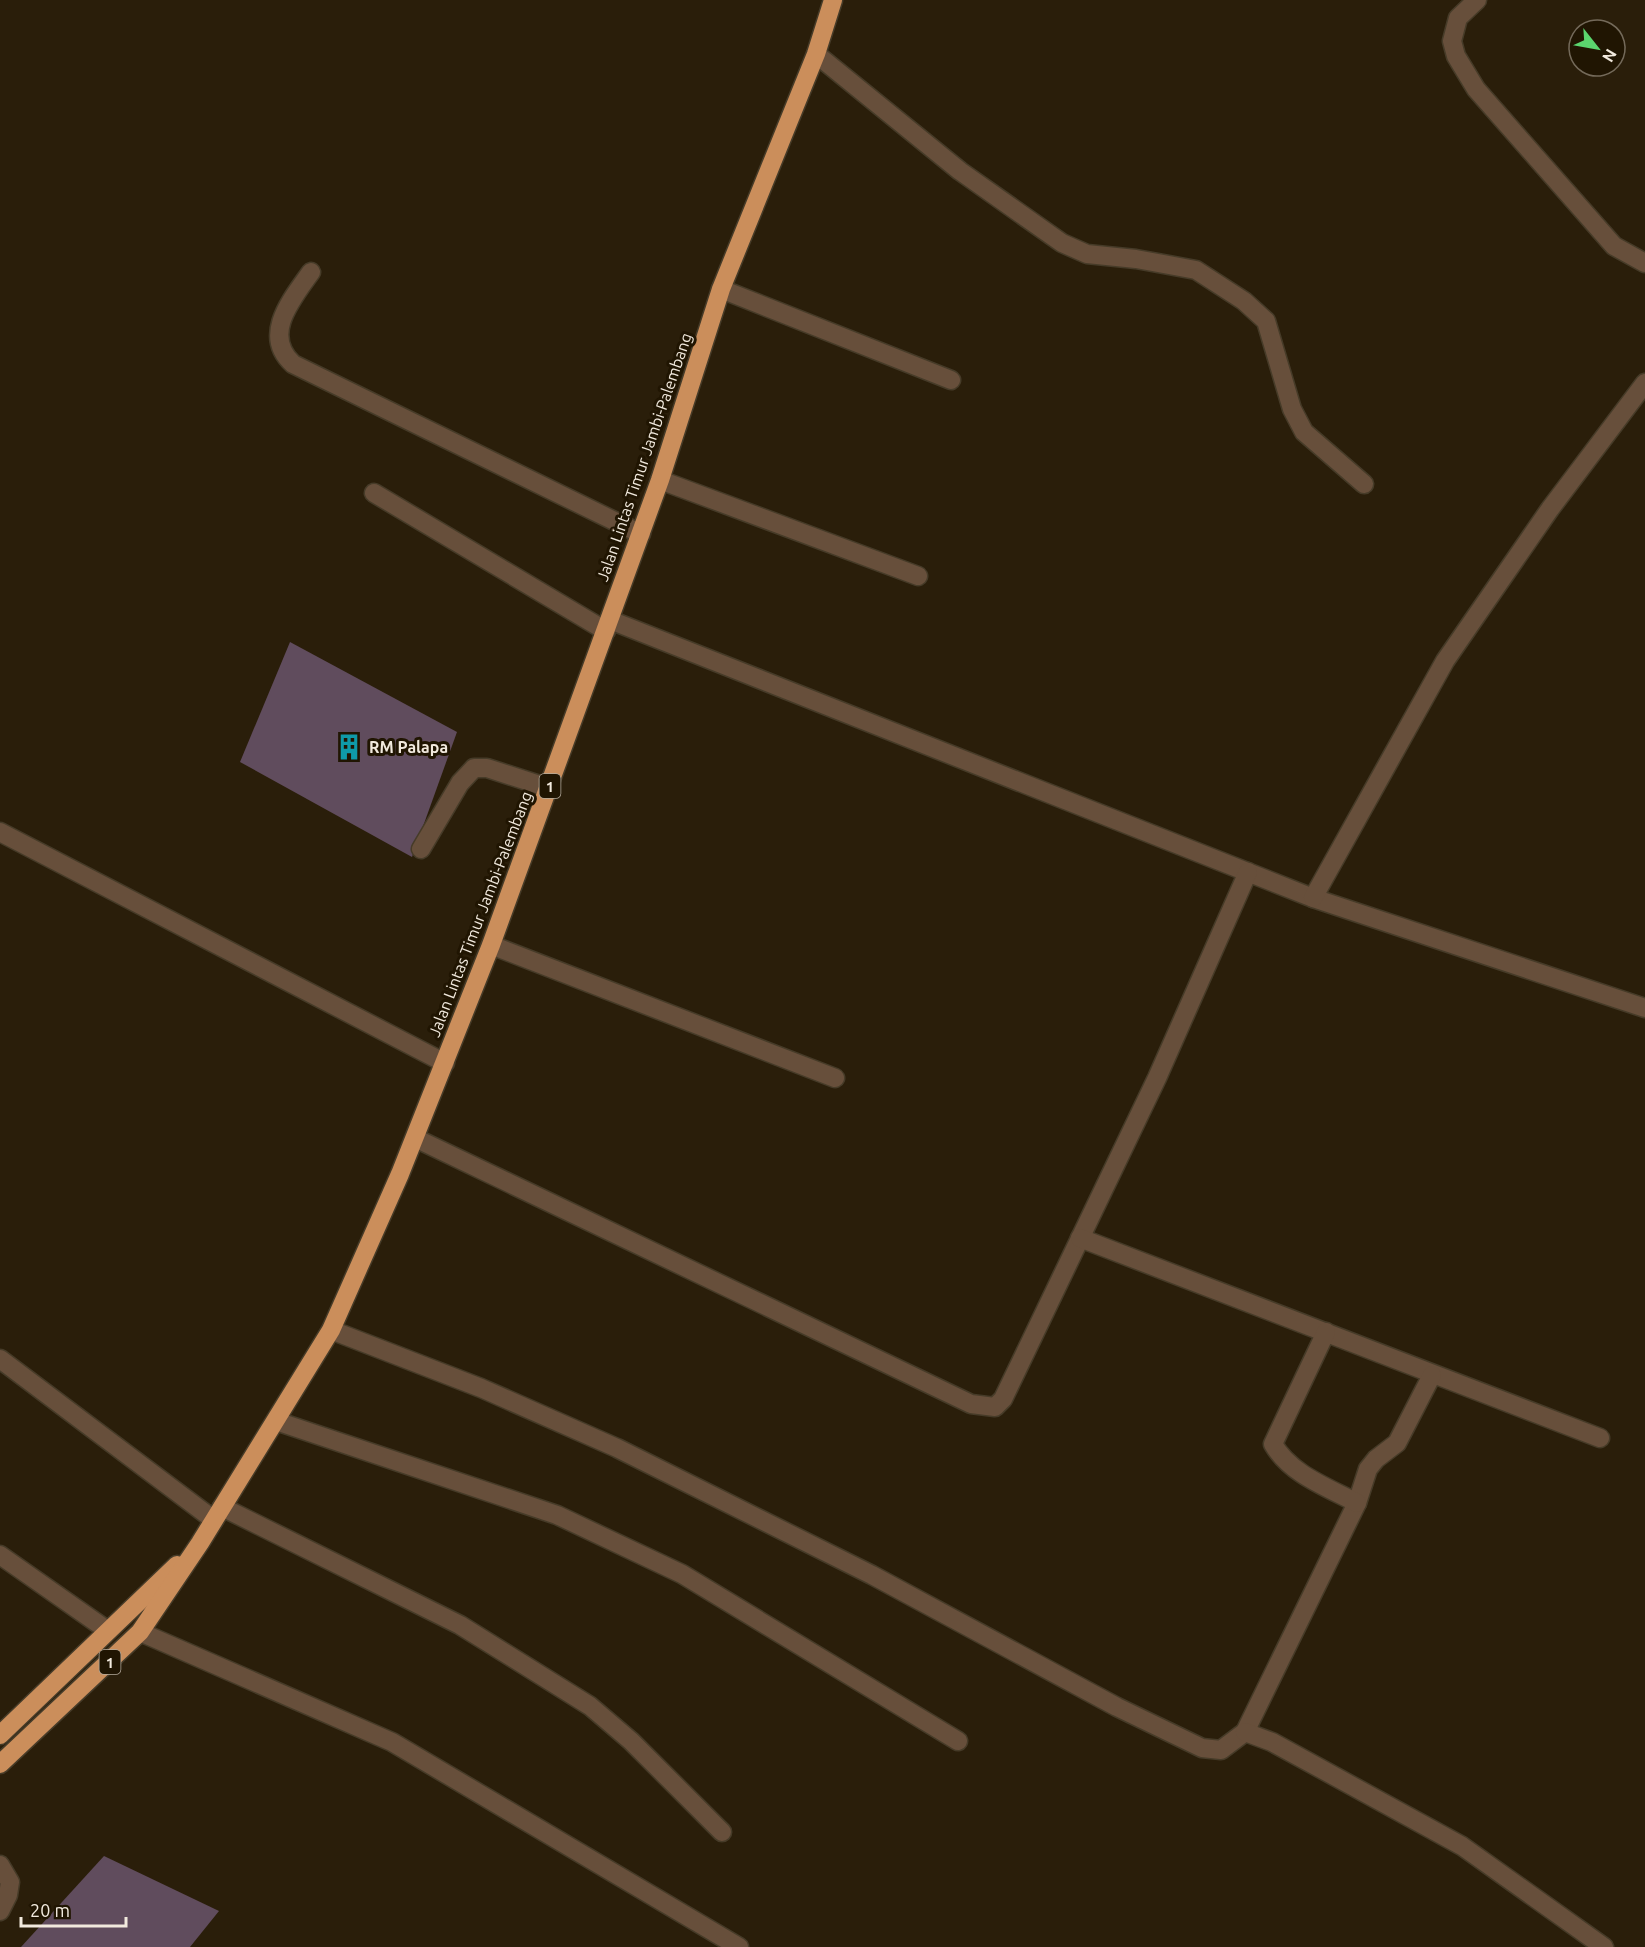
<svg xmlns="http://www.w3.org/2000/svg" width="1645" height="1947" font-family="Ubuntu,sans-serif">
  <rect width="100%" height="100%" fill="#2a1e0a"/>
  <g fill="#604c5d">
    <polygon points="290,642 457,732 412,857 240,762"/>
    <polygon points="104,1856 219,1911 190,1947 21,1947"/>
  </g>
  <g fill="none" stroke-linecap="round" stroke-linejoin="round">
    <g stroke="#463b28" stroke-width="21">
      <g id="lane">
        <polyline points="816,54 960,171 1062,243 1087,254 1136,259 1196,270 1244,301 1266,321 1292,409 1304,432 1364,484"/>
        <polyline points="222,1507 460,1625 590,1706 631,1741 722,1832"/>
        <polyline points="140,1632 392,1742 739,1947"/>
        <polyline points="0,1865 10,1882 8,1895 0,1911"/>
      </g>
    </g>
    <g stroke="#463b28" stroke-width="21">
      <g id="street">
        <polyline points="1477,0 1458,18 1452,41 1456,56 1476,89 1614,246 1645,263"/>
        <path d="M311 272C292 299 261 335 293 364L641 534"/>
        <polyline points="721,289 951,380"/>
        <polyline points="660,480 918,576"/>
        <polyline points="374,493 606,631"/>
        <polyline points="610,620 1313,898 1645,1008"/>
        <polyline points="0,832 445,1063"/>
        <polyline points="421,849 460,783 474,768 487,768 549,788"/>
        <polyline points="1313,898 1445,661 1550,509 1645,383"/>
        <polyline points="491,945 835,1078"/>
        <polyline points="415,1138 971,1404 995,1407 1003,1399 1157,1078 1248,872"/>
        <polyline points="1080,1238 1600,1438"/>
        <polyline points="331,1330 481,1388 617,1448 872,1575 1117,1707 1202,1748 1221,1750 1245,1732 1357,1503 1368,1469 1376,1459 1397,1443 1432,1375"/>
        <path d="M1326 1332 1273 1444C1290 1474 1327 1487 1357 1503"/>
        <polyline points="0,1359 214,1520"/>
        <polyline points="276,1421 557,1515 682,1574 958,1741"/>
        <polyline points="0,1555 107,1630"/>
        <polyline points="1245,1732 1272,1742 1462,1846 1604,1947"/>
      </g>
    </g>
    <g stroke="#463b28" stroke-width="21">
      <g id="highway">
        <polyline points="0,1735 177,1565"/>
        <polyline points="0,1764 140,1632 200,1543 331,1330 400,1174 491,945 660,480 721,289 816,54 833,0"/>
      </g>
    </g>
    <use href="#lane" stroke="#674f3b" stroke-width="18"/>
    <use href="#street" stroke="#674f3b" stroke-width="18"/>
    <use href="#highway" stroke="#cb8e5b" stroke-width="18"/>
  </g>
  <defs>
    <g id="building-bare" transform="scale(2.07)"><path d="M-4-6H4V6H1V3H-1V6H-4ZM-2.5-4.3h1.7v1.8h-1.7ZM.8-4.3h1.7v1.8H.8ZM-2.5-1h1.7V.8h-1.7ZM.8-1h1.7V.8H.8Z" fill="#0f9aa8" stroke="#201502" stroke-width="2.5" paint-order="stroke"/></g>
  </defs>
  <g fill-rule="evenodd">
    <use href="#building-bare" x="349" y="747"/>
  </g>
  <g text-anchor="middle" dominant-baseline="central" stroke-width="6" stroke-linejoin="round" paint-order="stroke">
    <g fill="#201502" stroke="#b3aa9c" stroke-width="1.5">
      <rect x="539.5" y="774" width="21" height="24" rx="4.5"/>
      <rect x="99.5" y="1650" width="21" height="24" rx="4.5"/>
    </g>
    <g font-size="15" font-weight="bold" fill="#f2eade">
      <text x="550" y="786">1</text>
      <text x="110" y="1662">1</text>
    </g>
    <g font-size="16" fill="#f2eade" stroke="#201502">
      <text transform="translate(644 457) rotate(-71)">Jalan Lintas Timur Jambi-Palembang</text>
      <text transform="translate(480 914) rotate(-69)">Jalan Lintas Timur Jambi-Palembang</text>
    </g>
    <g font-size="16" font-weight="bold" fill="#f2eade" stroke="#201502" text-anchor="start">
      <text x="369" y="747">RM Palapa</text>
    </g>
  </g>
  <g transform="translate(1597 48) rotate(121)"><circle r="28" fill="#201502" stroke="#746a5a" stroke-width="1.5"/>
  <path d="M0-4.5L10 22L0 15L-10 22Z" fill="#5bd56e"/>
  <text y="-9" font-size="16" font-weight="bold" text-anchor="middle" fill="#f2eade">N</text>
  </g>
  <path d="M21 1917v9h105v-9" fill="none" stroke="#f2eade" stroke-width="3"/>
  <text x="30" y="1917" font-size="18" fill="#f2eade" stroke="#201502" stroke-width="4.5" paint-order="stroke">20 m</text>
</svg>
